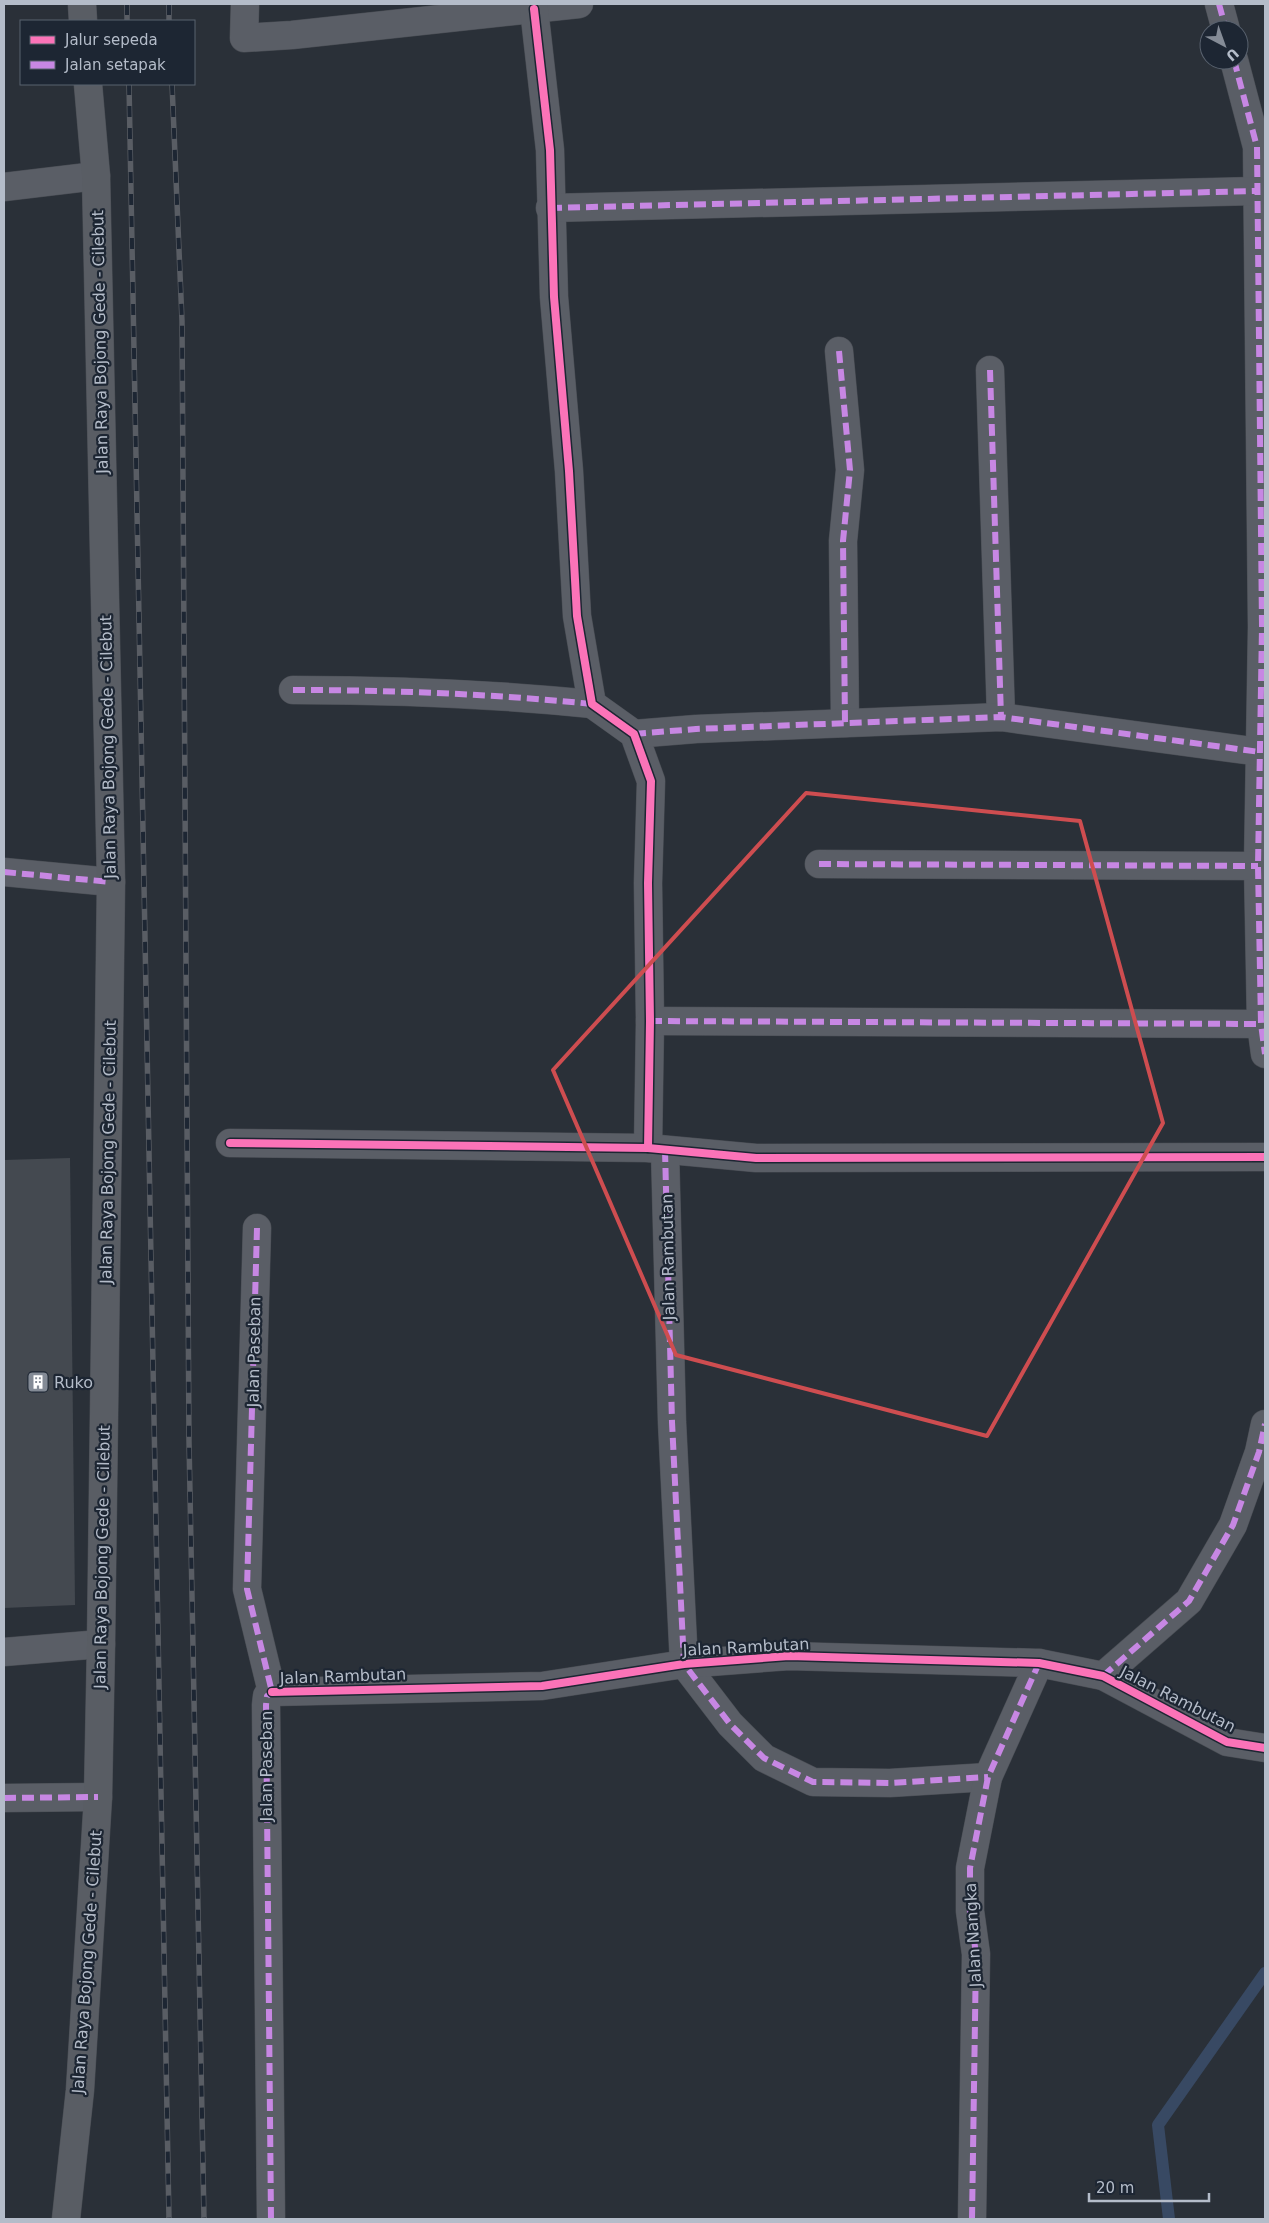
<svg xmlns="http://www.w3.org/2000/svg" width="1269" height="2223" font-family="'DejaVu Sans',sans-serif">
  <rect width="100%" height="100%" fill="#2a3038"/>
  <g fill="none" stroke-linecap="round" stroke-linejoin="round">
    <polyline stroke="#384963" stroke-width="12" points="1169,2219 1158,2125 1265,1973"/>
  </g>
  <polygon fill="#444950" points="70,1158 75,1605 4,1608 4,1160"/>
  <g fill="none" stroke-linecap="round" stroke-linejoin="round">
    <g stroke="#484c53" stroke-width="29">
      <g id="street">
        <polyline points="245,4 244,38 292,35 579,4"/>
        <polyline points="1219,4 1226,30"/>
        <polyline points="534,9 550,150 554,297 569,471 577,616 592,704 634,734 651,781 648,883 650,1021 648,1148"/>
        <polyline points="1234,60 1257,147 1262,627 1258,866 1261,1024 1265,1054"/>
        <polyline points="4,187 96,176"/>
        <polyline points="550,208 1256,191"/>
        <polyline points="839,351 850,470 843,541 845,723"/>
        <polyline points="990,370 1001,717"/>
        <path d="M293 690C393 690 493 694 592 704"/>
        <polyline points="634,734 696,729 1001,717 1260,752"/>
        <polyline points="819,864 1258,866"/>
        <polyline points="4,872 111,882"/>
        <polyline points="650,1021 1261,1024"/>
        <polyline points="230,1143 648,1148 756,1158 1265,1157"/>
        <polyline points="665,1150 672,1422 684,1664 730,1724 764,1758 813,1782 890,1783 988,1777"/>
        <polyline points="257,1228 247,1589 272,1692"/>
        <polyline points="4,1652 101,1644"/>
        <polyline points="1103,1676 1189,1601 1233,1525 1259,1452 1265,1424"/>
        <polyline points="272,1692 542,1686 684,1664 789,1656 1039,1663 1103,1676 1227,1742 1265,1748"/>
        <polyline points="4,1798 98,1797"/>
        <polyline points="271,2219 266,1705 267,1696 272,1692"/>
        <polyline points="972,2219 976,1954 970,1911 970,1868 988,1777 1039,1663"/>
      </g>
    </g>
    <g stroke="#484c53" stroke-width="29">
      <g id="secondary">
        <polyline points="82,4 83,21"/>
        <polyline points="66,2219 80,2090 98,1797 101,1644 111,882 96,176 88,84"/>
      </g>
    </g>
    <use href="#street" stroke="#5a5e66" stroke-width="28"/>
    <use href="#secondary" stroke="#595d64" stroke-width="28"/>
    <g stroke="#595d64" stroke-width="5.5">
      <g id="rail">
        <polyline points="127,4 127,21"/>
        <polyline points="169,4 169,21"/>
        <polyline points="129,84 169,2219"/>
        <polyline points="172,84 182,321 189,1441 204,2219"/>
      </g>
    </g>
    <use href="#rail" stroke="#1d2633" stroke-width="4" stroke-dasharray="11" stroke-linecap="butt"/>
    <g stroke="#c787e3" stroke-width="6" stroke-dasharray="12 6" stroke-linecap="butt">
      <polyline points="1219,4 1226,30"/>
      <polyline points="1234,60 1257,147 1262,627 1258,866 1261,1024 1265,1054"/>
      <polyline points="550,208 1256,191"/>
      <polyline points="839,351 850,470 843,541 845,723"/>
      <polyline points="990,370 1001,717"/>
      <path d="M293 690C393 690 493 694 592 704"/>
      <polyline points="634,734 696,729 1001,717 1260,752"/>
      <polyline points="819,864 1258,866"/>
      <polyline points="4,872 111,882"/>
      <polyline points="650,1021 1261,1024"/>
      <polyline points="665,1150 672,1422 684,1664 730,1724 764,1758 813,1782 890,1783 988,1777"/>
      <polyline points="257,1228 247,1589 272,1692"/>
      <polyline points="1103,1676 1189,1601 1233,1525 1259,1452 1265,1424"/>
      <polyline points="4,1798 98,1797"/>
      <polyline points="271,2219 266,1705 267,1696 272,1692"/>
      <polyline points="972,2219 976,1954 970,1911 970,1868 988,1777 1039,1663"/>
    </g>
    <g stroke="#1d2633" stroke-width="11">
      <g id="cycleway">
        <polyline points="534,9 550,150 554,297 569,471 577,616 592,704 634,734 651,781 648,883 650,1021 648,1148"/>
        <polyline points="230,1143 648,1148 756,1158 1265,1157"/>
        <polyline points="272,1692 542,1686 684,1664 789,1656 1039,1663 1103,1676 1227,1742 1265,1748"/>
      </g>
    </g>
    <use href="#cycleway" stroke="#fb73b8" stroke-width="8"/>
  </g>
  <path fill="none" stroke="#ce4d50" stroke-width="4" stroke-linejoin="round" d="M806 793 1080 821 1163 1123 987 1436 676 1355 553 1070Z"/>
  <defs>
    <g id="building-square" transform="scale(1.125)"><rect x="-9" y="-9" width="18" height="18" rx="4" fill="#848b96" stroke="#1d2633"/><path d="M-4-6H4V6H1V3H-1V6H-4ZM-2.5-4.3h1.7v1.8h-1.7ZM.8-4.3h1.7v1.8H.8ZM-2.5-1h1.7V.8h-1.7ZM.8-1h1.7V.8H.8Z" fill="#fff"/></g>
  </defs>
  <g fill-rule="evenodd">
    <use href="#building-square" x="38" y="1382"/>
  </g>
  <g text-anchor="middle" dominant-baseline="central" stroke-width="4.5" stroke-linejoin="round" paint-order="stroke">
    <g font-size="16" fill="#b4bcc9" stroke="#1d2633">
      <text transform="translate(100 342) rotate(-91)">Jalan Raya Bojong Gede - Cilebut</text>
      <text transform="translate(108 747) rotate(-91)">Jalan Raya Bojong Gede - Cilebut</text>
      <text transform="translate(108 1152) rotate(-89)">Jalan Raya Bojong Gede - Cilebut</text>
      <text transform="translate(668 1257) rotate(-91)">Jalan Rambutan</text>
      <text transform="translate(254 1352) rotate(-89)">Jalan Paseban</text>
      <text transform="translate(102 1557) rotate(-89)">Jalan Raya Bojong Gede - Cilebut</text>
      <text transform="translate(746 1647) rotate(-3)">Jalan Rambutan</text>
      <text transform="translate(343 1676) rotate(-2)">Jalan Rambutan</text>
      <text transform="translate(1178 1699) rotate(27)">Jalan Rambutan</text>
      <text transform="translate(266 1766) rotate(-90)">Jalan Paseban</text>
      <text transform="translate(973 1935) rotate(-93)">Jalan Nangka</text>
      <text transform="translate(87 1962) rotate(-86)">Jalan Raya Bojong Gede - Cilebut</text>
    </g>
    <g font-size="16" fill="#b4bcc9" stroke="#1d2633" text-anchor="start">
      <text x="54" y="1382">Ruko</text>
    </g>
  </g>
  <rect width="1269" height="2223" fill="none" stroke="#b4bcc9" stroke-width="10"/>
  <rect x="20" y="20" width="175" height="65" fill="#1d2633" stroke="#59626f"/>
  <rect x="30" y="36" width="25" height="8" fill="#fb73b8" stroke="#59626f"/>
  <text x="65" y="45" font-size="15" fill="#b4bcc9">Jalur sepeda</text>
  <rect x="30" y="61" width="25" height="8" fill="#c787e3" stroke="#59626f"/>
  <text x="65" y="70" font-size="15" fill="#b4bcc9">Jalan setapak</text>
  <g transform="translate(1224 45) rotate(139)"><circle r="24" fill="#1d2633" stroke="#59626f"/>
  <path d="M0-4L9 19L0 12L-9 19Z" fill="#848b96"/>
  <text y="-8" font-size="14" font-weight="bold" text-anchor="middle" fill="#b4bcc9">U</text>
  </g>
  <path d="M1089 2193v8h120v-8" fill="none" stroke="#b4bcc9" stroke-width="2.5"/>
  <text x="1096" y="2193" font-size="15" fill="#b4bcc9" stroke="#1d2633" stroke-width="4" paint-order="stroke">20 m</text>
</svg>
